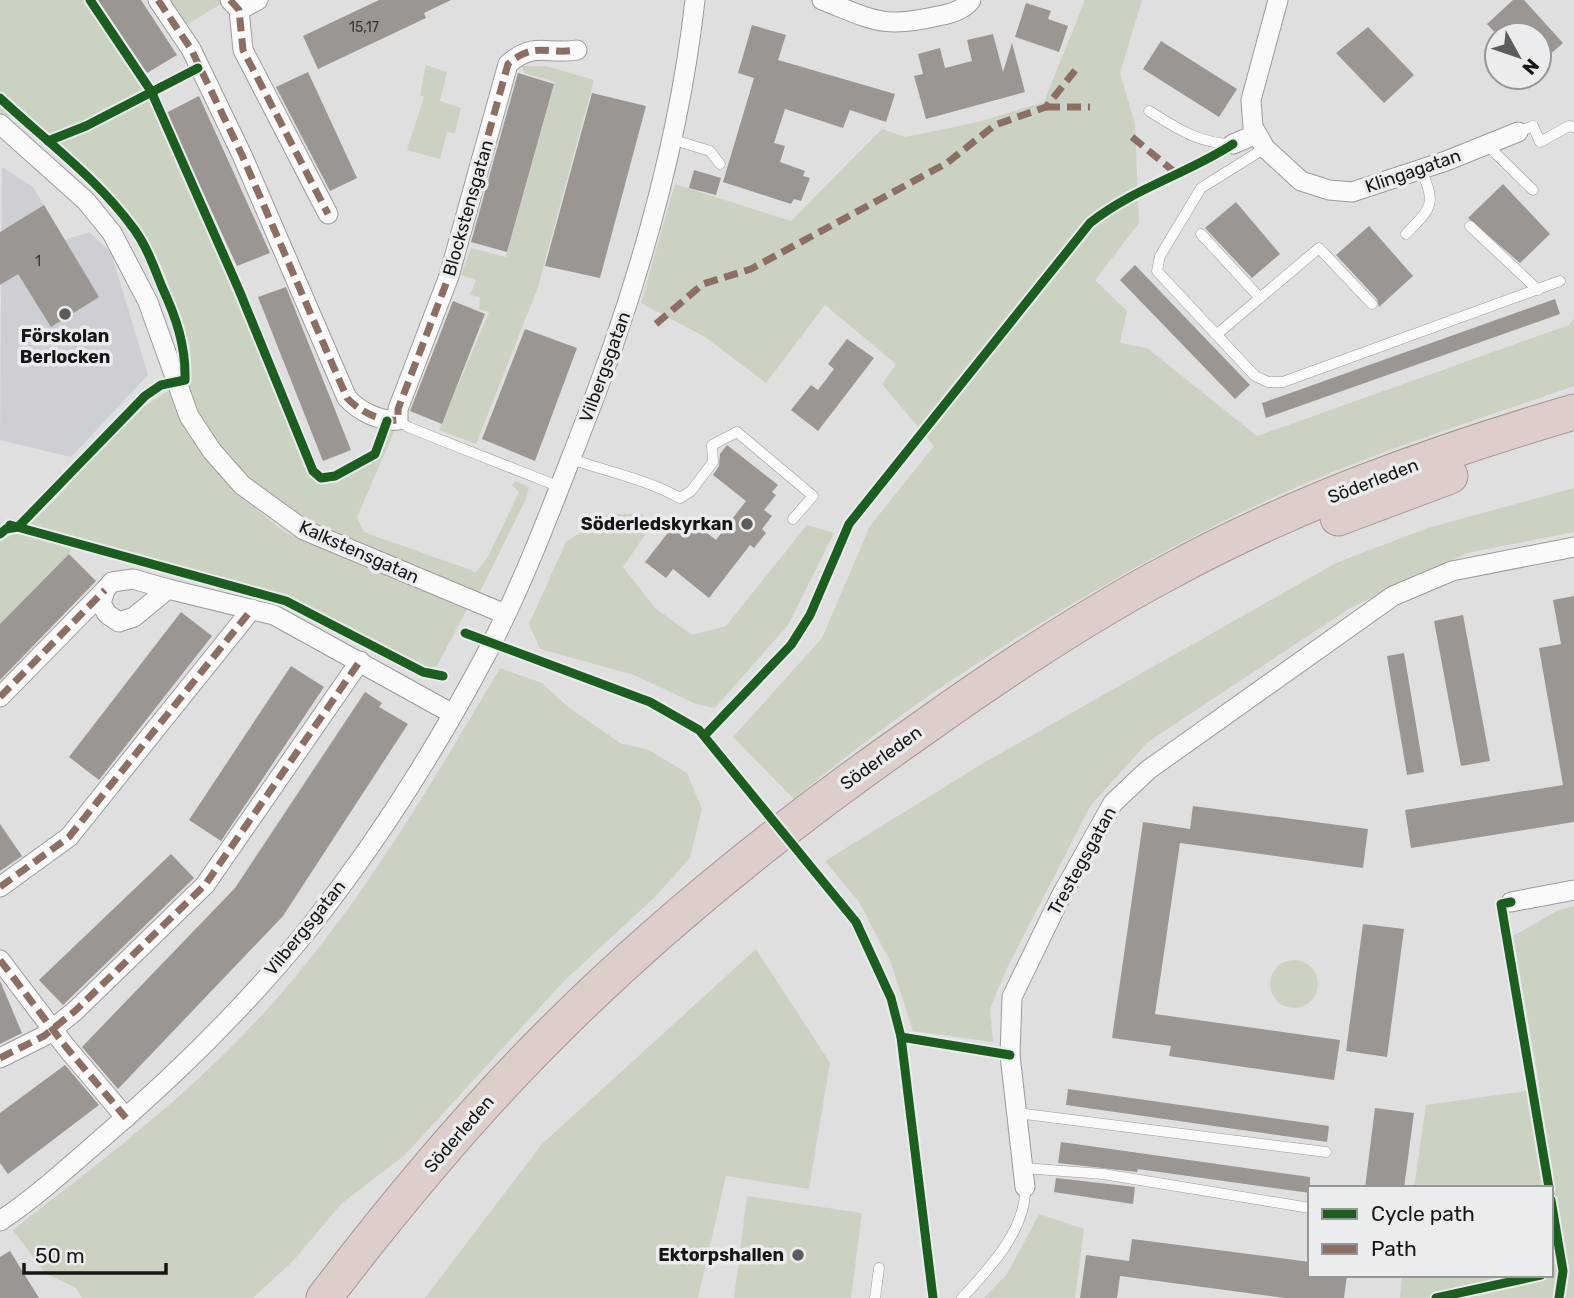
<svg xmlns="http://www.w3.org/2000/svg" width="1574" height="1298" font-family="Rubik,sans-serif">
  <rect width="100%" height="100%" fill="#dfdfe0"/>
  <polygon fill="#cecfd4" points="2,167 33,187 65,240 89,232 111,252 148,375 71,457 0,440"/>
  <g fill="#cbd2c2">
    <path d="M0 0H85L148 92 234 287 310 475 319 482 333 483 373 461 387 430 393 426 394 432 357 517 364 532 476 572 488 557 519 492 512 485 515 481 529 487 526 499 479 594C386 555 278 526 216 441 207 429 192 410 188 396 184 381 193 365 189 348 179 314 168 275 150 244 116 189 61 135 0 113Z"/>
    <polygon points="167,0 223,0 224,2 185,26"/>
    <path d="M1085 0H1142L1120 73 1135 124 1139 223 1095 280 1127 311 1120 343 1147 348 1257 436 1569 325 1574 319V386C1459 426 1343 462 1234 516 1083 591 923 690 794 799L733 737 822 638 870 526 934 446 882 384 896 364 825 305 766 383 705 337 641 303 675 184 791 221 882 129 906 137 978 122 1044 102Z"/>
    <polygon points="426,65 447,72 440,101 461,108 455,133 447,132 440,159 407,150 424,97 420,95"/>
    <polygon points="522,66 546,66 594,80 537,290 476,444 439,430 489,312 479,309 480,297 470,295 476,280 461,275 471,248 506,257 555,82 524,73"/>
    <path d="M169 391 189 433 212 466 237 494 286 533 467 609 437 666 426 669 280 594 77 537 69 554 0 624V542C10 535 23 530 32 522 79 481 113 420 169 391Z"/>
    <polygon points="1574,488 1574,532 1467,553 1350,608 1148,742 1091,805 1006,970 990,1009 993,1042 913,1031 891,963 859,902 825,861 985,762 1336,563 1428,528"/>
    <polygon points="608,514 643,514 649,529 623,567 655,608 692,635 726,626 807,525 834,533 788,625 715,708 696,704 634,675 540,649 529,624 566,542"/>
    <path d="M500 668 542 683 568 707 620 743 649 750 687 773 702 809 690 858 656 896 563 982 405 1155 342 1203 294 1260 253 1298H82L76 1288 45 1273 13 1230C91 1169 170 1110 239 1039 346 931 423 798 500 668Z"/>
    <path d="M1574 906V1298H1400L1402 1275H1551V1188H1414L1426 1105 1540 1089 1513 935C1536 927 1549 910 1574 906Z"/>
    <polygon points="756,949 830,1063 809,1189 726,1176 698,1298 425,1298 542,1144"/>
    <circle cx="1294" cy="984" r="24"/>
    <polygon points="747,1196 862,1213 851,1298 734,1298"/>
    <polygon points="1039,1214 1084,1229 1075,1298 984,1298 1007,1274"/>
  </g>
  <g fill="#9b9691">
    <polygon points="98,0 141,0 177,55 147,73"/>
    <polygon points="379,0 451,0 424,13 426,18 318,69 303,36"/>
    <polygon points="1513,0 1524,0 1563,43 1539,64 1539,35 1497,35 1487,24"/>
    <polygon points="1026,3 1051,11 1048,19 1068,26 1059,52 1015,37"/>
    <polygon points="752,25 786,35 778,60 895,94 886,122 850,110 843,128 785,109 774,143 785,146 780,162 805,171 803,176 810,178 801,201 794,199 791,204 723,182 754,78 738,73"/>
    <polygon points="1368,27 1414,75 1384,103 1336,53"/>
    <polygon points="993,34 1003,72 1012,43 1025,92 926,119 914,76 923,74 918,54 940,48 945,68 972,61 967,40"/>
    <polygon points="1161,41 1237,89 1219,117 1143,69"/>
    <polygon points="308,72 357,178 330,191 276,87"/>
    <polygon points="518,73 554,84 507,252 471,242"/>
    <polygon points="592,93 646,106 600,278 545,266"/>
    <polygon points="199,96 270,253 237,266 166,113"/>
    <polygon points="694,170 721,178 716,195 689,188"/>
    <polygon points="1503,184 1550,234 1520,263 1468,218"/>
    <polygon points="1236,202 1280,254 1252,278 1205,228"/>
    <polygon points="44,205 99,297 51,327 18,274 0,285 0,232"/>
    <polygon points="1369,226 1413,276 1379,307 1377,299 1336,255"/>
    <polygon points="1135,265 1250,385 1235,399 1120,280"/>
    <polygon points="286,287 351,450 323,461 258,297"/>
    <polygon points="1555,299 1560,314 1266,418 1262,403"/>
    <polygon points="453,301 485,314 442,424 410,411"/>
    <polygon points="525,329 577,348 535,461 482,439"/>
    <polygon points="847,339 874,358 818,431 791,410 811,385 818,390 834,369 828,364"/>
    <polygon points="727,445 778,485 772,492 776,495 764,510 772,516 762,529 766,533 754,548 750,545 709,598 673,569 666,578 645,562 678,520 687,527 692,521 716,540 746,501 713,475 719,466 720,454"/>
    <polygon points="69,554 96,581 0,680 0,624"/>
    <polygon points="1574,596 1574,822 1411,848 1405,810 1563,785 1539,648 1561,644 1553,600"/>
    <polygon points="181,612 212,636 99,780 69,757"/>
    <polygon points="1463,615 1490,761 1461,766 1434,621"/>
    <polygon points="1404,653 1424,772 1407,775 1387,656"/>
    <polygon points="291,666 324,687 221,841 189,820"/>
    <polygon points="365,692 382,703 379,707 408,724 283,916 118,1089 82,1047 235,888"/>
    <polygon points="1193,806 1368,829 1363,868 1180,843 1155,1014 1340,1040 1334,1080 1169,1056 1171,1046 1112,1038 1143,822 1190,829"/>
    <polygon points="0,824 22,856 0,871"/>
    <polygon points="171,854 194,878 63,1005 39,980"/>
    <polygon points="1363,924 1404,929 1387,1057 1346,1051"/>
    <polygon points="0,981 22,1033 0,1044"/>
    <polygon points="65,1065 99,1105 8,1174 0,1163 0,1113"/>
    <polygon points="1068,1089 1329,1126 1327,1142 1066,1105"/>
    <polygon points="1375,1108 1414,1113 1404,1188 1365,1188"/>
    <polygon points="1061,1142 1310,1177 1310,1193 1138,1169 1137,1172 1058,1163"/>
    <polygon points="1056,1178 1135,1187 1133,1204 1054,1192"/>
    <polygon points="1132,1239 1310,1262 1310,1275 1347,1275 1344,1298 1285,1298 1120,1276 1117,1298 1080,1298 1086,1255 1129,1261"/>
    <polygon points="10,1251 39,1298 0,1298 0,1257"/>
  </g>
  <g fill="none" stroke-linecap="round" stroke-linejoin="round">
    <g stroke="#9b9b9c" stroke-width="11">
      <g id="lane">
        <path d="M1149 111C1177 128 1199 144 1233 144"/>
        <polyline points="1518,132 1533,126 1540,142 1569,126 1574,127"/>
        <polyline points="671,139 710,151 720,164"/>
        <polyline points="1487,145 1533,190"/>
        <polyline points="1265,148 1201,188 1160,256 1157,271 1255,376 1268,382 1283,382 1560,281"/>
        <polyline points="1470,226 1538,290"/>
        <polyline points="1201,234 1260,298"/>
        <path d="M1406 234C1431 208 1437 205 1421 170"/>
        <polyline points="1216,335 1319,248 1372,304"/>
        <polyline points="398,420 408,427 560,487"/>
        <path d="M571 459C609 472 645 479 680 498L691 491 713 462 712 445 737 432 813 496 793 519"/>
        <polyline points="1017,1113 1326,1152"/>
        <polyline points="1023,1168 1103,1174 1310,1208"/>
        <polyline points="875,1298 879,1268"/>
        <path d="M962 1298C989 1269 1027 1229 1025 1187"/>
      </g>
    </g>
    <g stroke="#9b9b9c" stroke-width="21">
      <g id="street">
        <path d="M158 0 191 49 242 155 347 398C359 411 380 422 398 420V409L449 276 508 64C535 41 546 55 577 50"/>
        <polyline points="230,0 239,10 243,50 328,214"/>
        <path d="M822 0C873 20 883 29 938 16 950 14 964 10 971 0"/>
        <polyline points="1278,0 1251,100 1253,127 1265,148 1301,181 1329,190 1352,192 1446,161 1518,132"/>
        <polyline points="239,10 258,0"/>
        <polyline points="0,124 86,201 112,233 148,302 189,416 212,451 242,485 304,530 505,614"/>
        <polyline points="1233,144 1257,134"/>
        <polyline points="168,589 133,579 112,582 105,590 101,603 107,614 119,622 134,617 168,589 274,615 453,714"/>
        <polyline points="0,697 105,590"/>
        <polyline points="0,887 69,837 252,609"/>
        <polyline points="1511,902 1574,890"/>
        <polyline points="0,960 66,1047 126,1118"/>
        <polyline points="0,1058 44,1036 75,1011 205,885 360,661"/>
        <polyline points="1025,1187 1010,1055 1012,997 1061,896 1113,803 1148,770 1393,596 1452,571 1574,547"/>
        <path d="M0 1221C36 1197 69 1167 101 1139 176 1075 248 1004 310 927 378 841 439 744 490 647 524 581 551 509 578 440 634 299 678 152 695 0"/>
      </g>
    </g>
    <g stroke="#a69592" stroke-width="37">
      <g id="highway">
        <polyline points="1338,518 1450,476"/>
        <path d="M324 1298C395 1205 470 1114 554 1031 665 920 787 823 916 733 997 675 1079 620 1167 573 1295 503 1434 453 1574 412"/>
      </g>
    </g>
    <use href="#lane" stroke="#fafafa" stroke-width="10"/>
    <use href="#street" stroke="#fafafa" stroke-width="19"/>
    <use href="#highway" stroke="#dececb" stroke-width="35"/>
    <g stroke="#8d6e63" stroke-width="7" stroke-dasharray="14 7" stroke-linecap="butt">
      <path d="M158 0 191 49 242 155 347 398C359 411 380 422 398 420V409L449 276 508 64C535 41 546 55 577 50"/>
      <polyline points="230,0 239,10 243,50 328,214"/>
      <polyline points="1046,107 1090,107"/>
      <polyline points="1132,137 1177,174"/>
      <polyline points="656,324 703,284 751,269 947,163 995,125 1046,107 1077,68"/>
      <polyline points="0,697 105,590"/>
      <polyline points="0,887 69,837 252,609"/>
      <polyline points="0,960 66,1047 126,1118"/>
      <polyline points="0,1058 44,1036 75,1011 205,885 360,661"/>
    </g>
    <g stroke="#ebecee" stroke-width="13">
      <g id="cycleway">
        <polyline points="90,0 151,91 239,290 313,471 321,478 335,476 375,454 387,421"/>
        <path d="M0 98C46 141 97 178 134 229 147 247 154 267 162 287 176 317 186 346 185 380L161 385 145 396 18 527 6 529 0 534"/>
        <polyline points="48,141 86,126 198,68"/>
        <polyline points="10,525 286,601 423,672 443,676"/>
        <polyline points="465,633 650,702 699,730 856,922 891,998 901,1037 933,1298"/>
        <path d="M705 735 791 645 810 615 849 524 1090 223C1134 188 1187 174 1233 144"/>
        <polyline points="1511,902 1501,904 1549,1188"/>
        <polyline points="901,1037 1010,1055"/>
        <polyline points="1551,1200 1563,1271 1559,1298"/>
        <polyline points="1436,1298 1541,1275"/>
      </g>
    </g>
    <use href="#cycleway" stroke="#1b5e20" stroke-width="9"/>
  </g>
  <g fill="#5c5c5d" stroke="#ebecee" stroke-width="2.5">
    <circle cx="65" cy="314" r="7"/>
    <circle cx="747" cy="524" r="7"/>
    <circle cx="798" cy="1255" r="7"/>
  </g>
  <g text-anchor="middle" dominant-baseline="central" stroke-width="7" stroke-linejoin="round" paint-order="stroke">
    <g font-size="14" fill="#373635">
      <text x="364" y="27">15,17</text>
      <text x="38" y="261">1</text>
    </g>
    <g font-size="18" fill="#161616" stroke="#ebecee">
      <text transform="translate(1413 171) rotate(-19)">Klingagatan</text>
      <text transform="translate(468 208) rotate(-74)">Blockstensgatan</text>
      <text transform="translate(605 367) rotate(-70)">Vilbergsgatan</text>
      <text transform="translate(1373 481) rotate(-21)">Söderleden</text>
      <text transform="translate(359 552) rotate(24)">Kalkstensgatan</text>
      <text transform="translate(881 758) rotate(-36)">Söderleden</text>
      <text transform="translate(1082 861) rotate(-61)">Trestegsgatan</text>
      <text transform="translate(305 928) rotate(-51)">Vilbergsgatan</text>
      <text transform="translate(459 1134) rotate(-49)">Söderleden</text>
    </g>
    <g font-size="18" font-weight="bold" fill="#161616" stroke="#ebecee" text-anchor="end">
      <text x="65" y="336" text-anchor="middle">Förskolan<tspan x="65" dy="21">Berlocken</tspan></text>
      <text x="733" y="524">Söderledskyrkan</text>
      <text x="784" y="1255">Ektorpshallen</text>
    </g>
  </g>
  <rect x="1308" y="1186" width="245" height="91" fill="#ebecee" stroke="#969698" stroke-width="2"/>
  <rect x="1322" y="1209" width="35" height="10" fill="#1b5e20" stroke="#969698" stroke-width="2"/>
  <text x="1371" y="1221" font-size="21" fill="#161616">Cycle path</text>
  <rect x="1322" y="1244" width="35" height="10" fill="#8d6e63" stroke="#969698" stroke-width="2"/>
  <text x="1371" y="1256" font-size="21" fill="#161616">Path</text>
  <g transform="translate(1518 56) rotate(130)"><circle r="33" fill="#ebecee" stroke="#969698" stroke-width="2"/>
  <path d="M0-5L12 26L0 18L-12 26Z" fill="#5c5c5d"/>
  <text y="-10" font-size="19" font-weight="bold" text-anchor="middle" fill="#161616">N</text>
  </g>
  <path d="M24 1263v10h142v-10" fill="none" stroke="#161616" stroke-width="3.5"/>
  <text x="35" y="1263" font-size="21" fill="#161616" stroke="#ebecee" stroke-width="5" paint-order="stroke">50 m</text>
</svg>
